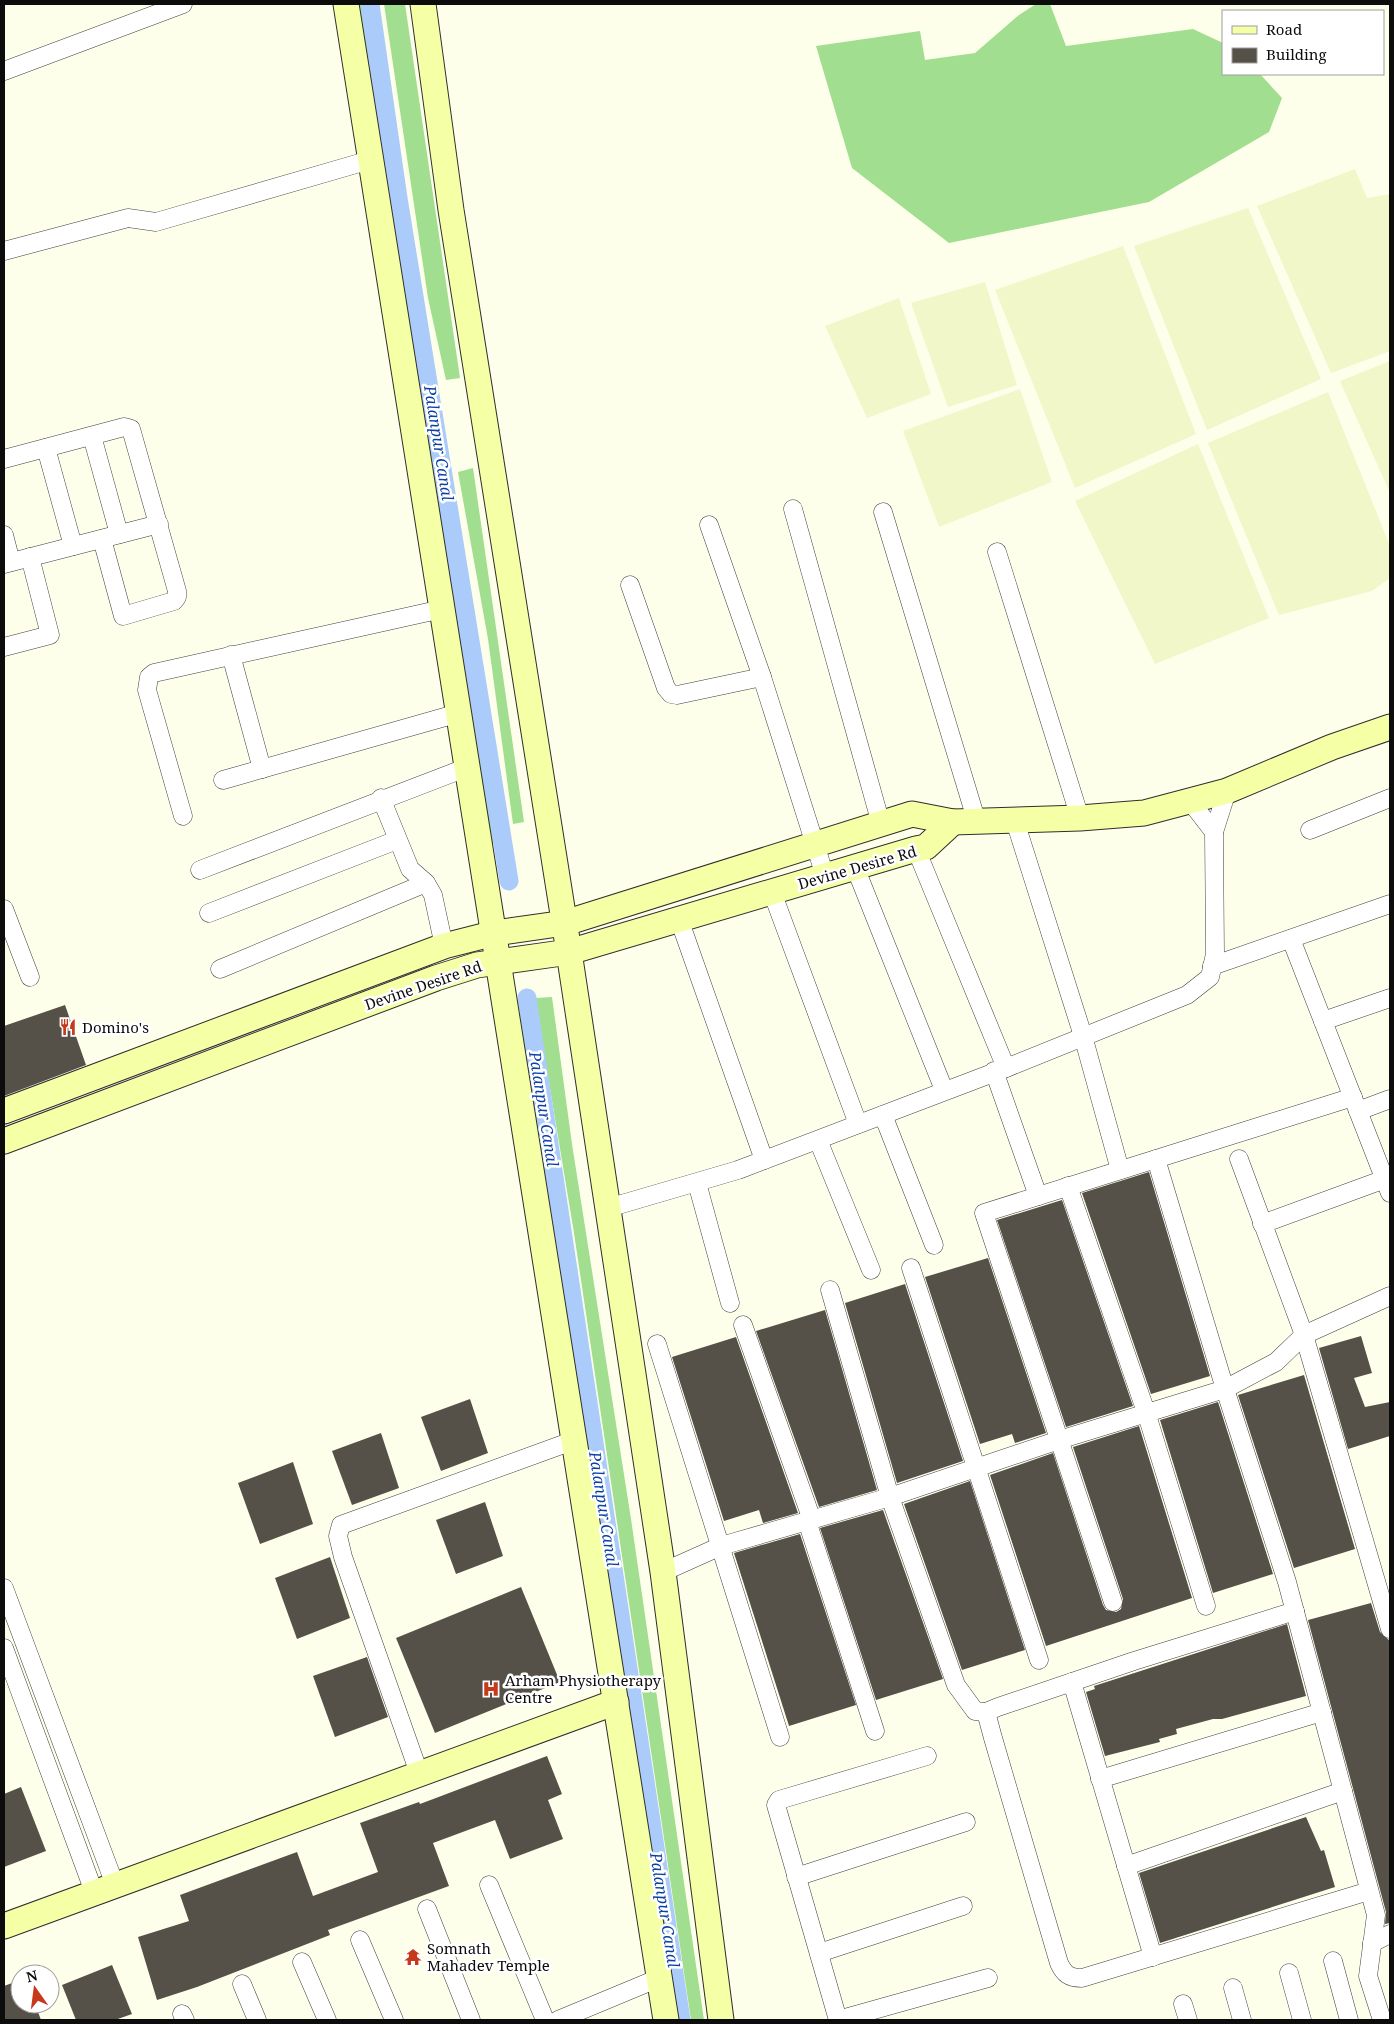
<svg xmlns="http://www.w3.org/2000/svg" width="1394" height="2024" font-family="'Noto Serif',serif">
  <rect width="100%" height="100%" fill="#feffeb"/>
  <g fill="#f1f7c9">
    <polygon points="1355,169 1367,198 1390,194 1390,351 1331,373 1257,206"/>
    <polygon points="1248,208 1321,379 1207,430 1134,246"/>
    <polygon points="1123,246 1196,434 1075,488 995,290"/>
    <polygon points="985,282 1017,385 948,407 911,303"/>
    <polygon points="899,298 931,394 867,418 825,326"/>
    <polygon points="1390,361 1390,493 1340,381"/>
    <polygon points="1020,389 1052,482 939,527 903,431"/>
    <polygon points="1328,392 1390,546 1390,578 1372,591 1279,615 1208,443"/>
    <polygon points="1198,444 1269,618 1155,664 1075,501"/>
  </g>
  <g fill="#a1de90">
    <polygon points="353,4 365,4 423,391 411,394"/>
    <polygon points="384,4 405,4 460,378 446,380 428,298"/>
    <polygon points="1036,4 1050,4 1066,46 1193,29 1223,43 1223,74 1260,74 1282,98 1269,132 1149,202 949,243 852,168 816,46 920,31 925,60 975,53 1019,15"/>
    <polygon points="418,422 427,422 476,719 494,843 487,845"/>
    <polygon points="473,468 524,822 513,824 488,639 458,472"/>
    <polygon points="552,997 572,1144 631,1519 704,2020 691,2020 574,1233 535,998"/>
  </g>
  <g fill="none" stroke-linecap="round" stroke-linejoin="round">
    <g stroke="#abcbfb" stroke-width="19">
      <polyline points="370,4 398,198 509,881"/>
      <polyline points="527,998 681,2020"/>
    </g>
  </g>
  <g fill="#555048">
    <polygon points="65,1005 86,1065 4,1096 4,1026"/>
    <polygon points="1149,1172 1210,1376 1151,1394 1082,1193"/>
    <polygon points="1062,1200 1133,1406 1066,1427 997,1220"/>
    <polygon points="988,1258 1046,1433 1015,1443 1012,1434 980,1444 925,1277"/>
    <polygon points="905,1284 963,1461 897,1483 845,1303"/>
    <polygon points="825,1310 877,1490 819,1507 756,1331"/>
    <polygon points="1361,1336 1372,1373 1354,1378 1365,1407 1390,1402 1390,1436 1348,1449 1319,1348"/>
    <polygon points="736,1337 798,1513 763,1523 759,1510 724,1521 672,1357"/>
    <polygon points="1304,1375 1355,1549 1294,1568 1238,1395"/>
    <polygon points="470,1399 488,1453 441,1471 421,1417"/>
    <polygon points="1218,1402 1273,1574 1213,1593 1160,1420"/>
    <polygon points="1139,1426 1192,1598 1046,1646 990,1475 1053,1453 1103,1605 1106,1610 1116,1612 1121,1609 1123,1599 1073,1447"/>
    <polygon points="381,1433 399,1488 352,1505 332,1451"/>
    <polygon points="293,1462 313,1524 260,1544 238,1483"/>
    <polygon points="970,1481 1025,1650 962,1670 904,1504"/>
    <polygon points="485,1502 503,1556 456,1574 436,1520"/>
    <polygon points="883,1510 943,1679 876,1700 820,1528"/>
    <polygon points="800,1534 856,1705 789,1726 734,1553"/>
    <polygon points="330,1557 350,1618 297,1639 275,1578"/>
    <polygon points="521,1587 560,1682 435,1733 396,1638"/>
    <polygon points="1371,1603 1380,1632 1390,1641 1390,1923 1385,1924 1386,1912 1308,1620"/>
    <polygon points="1287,1624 1306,1696 1222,1719 1213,1719 1176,1729 1177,1734 1159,1739 1160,1742 1105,1756 1086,1692 1095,1689 1094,1686"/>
    <polygon points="367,1657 388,1717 335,1737 313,1676"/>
    <polygon points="547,1756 562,1794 548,1800 563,1839 510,1859 495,1820 433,1843 449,1886 328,1930 330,1935 197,1987 157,2000 138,1937 189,1921 180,1895 297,1852 313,1896 378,1872 360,1823 419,1802 420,1804"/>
    <polygon points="21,1787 46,1851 4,1867 4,1794"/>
    <polygon points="1306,1817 1321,1851 1324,1850 1335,1887 1160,1943 1139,1873"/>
    <polygon points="112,1965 132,2014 115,2020 76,2020 62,1985"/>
    <polygon points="20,1980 20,2004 35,2004 41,2020 4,2020 4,1986"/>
  </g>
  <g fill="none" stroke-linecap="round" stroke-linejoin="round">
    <g stroke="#3f3f3f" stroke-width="19">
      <g id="street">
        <polyline points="4,71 183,4"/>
        <polyline points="4,251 128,218 156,222 370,160"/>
        <polyline points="92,436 119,534"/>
        <polyline points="46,448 73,546"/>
        <polyline points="4,459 124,427 131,429 177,591 177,597 174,601 123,616 102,539"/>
        <polyline points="793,509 881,824"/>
        <polyline points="883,512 976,819"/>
        <polyline points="709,525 762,677 825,876"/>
        <polyline points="4,535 11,562"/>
        <polyline points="997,552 1080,818"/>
        <polyline points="4,564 159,524"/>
        <polyline points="630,585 666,688 671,694 677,695 762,677"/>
        <polyline points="4,647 50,635 30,557"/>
        <polyline points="231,655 262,769"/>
        <polyline points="223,780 459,713"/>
        <polyline points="381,798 410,869 426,883 433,895 444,946"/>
        <polyline points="1190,801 1214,832"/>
        <polyline points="183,816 147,690 149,677 154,673 442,609"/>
        <polyline points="1014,818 1083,1036 1120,1170"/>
        <polyline points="1310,830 1390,798"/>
        <polyline points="916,849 1006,1068"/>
        <polyline points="855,867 944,1090"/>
        <polyline points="200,870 468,767"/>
        <polyline points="772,892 858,1124"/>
        <polyline points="4,909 30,977"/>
        <polyline points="209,913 397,840"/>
        <polyline points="679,919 764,1160"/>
        <polyline points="1291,939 1390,1193"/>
        <polyline points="1212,966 1390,904"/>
        <polyline points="220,969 426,883"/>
        <polyline points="1323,1021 1390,998"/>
        <polyline points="994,1071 1038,1196"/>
        <polyline points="1358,1111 1390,1099"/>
        <polyline points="883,1115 934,1245"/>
        <polyline points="818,1140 871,1270"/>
        <polyline points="1156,1159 1353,1097"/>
        <polyline points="1239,1159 1304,1335 1390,1629"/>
        <polyline points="697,1183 730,1303"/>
        <polyline points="1068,1186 1146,1412 1206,1606"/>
        <polyline points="608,1208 738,1170 1006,1068 1187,995 1210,977 1215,954 1214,832 1227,791"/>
        <polyline points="1262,1224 1385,1179"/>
        <polyline points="911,1268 1039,1660"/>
        <polyline points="830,1290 890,1497 956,1685 975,1711 986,1712"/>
        <polyline points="743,1325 812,1520"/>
        <polyline points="657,1344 780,1737"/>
        <polyline points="807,1521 875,1731"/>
        <polyline points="663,1572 721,1546 890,1497 1059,1440 1225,1389 1276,1362 1304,1335 1390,1296"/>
        <polyline points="4,1588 115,1885"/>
        <polyline points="1113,1602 984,1213 1156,1159 1225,1389 1287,1582 1376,1915 1368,1976 1382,2020"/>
        <path d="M1295 1611 1134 1661 998 1707 986 1712 993 1738 1059 1963C1064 1974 1069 1978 1082 1978L1369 1891"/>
        <polyline points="4,1648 94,1892"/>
        <polyline points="1072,1682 1153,1957"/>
        <polyline points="419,1773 343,1557 338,1536 341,1525 575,1440"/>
        <polyline points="1100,1779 1322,1712"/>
        <polyline points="1126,1866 1343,1791"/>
        <polyline points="796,1877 966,1822"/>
        <polyline points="489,1885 545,2020"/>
        <polyline points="427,1909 471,2020"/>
        <polyline points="360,1940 394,2020"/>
        <polyline points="1372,1943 1390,1934"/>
        <polyline points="819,1953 963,1906"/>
        <polyline points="1333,1961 1349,2020"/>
        <polyline points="302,1962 327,2020"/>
        <polyline points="1289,1973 1302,2020"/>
        <polyline points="242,1984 257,2020"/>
        <polyline points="1233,1988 1242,2020"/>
        <polyline points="1183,2004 1188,2020"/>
        <polyline points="182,2014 185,2020"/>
        <polyline points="558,2020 659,1978"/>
        <polyline points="838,2020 776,1805 779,1800 927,1756"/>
        <polyline points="838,2020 988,1978"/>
      </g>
    </g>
    <g stroke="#2e2e2e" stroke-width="27">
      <g id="secondary">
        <polyline points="346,4 666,2020"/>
        <polyline points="423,4 451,210 569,952 663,1572 721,2020"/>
        <polyline points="4,1111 444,946 495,933 565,923 912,814 953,822 1080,818 1144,813 1227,791 1332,747 1390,727"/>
        <polyline points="4,1141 436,978 477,965 569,952 916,849 926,847 953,822"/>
        <polyline points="4,1926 616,1702"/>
      </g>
    </g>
    <use href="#street" stroke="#fff" stroke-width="18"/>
    <use href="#secondary" stroke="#f5ffa6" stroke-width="25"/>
  </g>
  <defs>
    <g id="restaurant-bare" transform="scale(1.35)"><path d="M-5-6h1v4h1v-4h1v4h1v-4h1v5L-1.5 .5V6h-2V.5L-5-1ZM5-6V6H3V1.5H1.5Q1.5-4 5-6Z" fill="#c6391a" stroke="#fff" stroke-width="2.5" paint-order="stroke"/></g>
    <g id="hospital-bare" transform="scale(1.35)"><path d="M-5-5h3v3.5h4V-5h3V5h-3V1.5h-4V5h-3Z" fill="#c6391a" stroke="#fff" stroke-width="2.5" paint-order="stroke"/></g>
    <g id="temple-bare" transform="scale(1.35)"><path d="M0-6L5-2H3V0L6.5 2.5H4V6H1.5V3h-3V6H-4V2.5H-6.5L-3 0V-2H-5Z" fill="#c6391a" stroke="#fff" stroke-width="2.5" paint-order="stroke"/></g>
  </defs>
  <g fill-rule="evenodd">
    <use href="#restaurant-bare" x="68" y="1027"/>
    <use href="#hospital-bare" x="491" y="1689"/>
    <use href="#temple-bare" x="413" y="1957"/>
  </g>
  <g text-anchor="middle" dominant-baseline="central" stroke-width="5" stroke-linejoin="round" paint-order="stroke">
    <g font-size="15" fill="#0c0c0c" stroke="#fff">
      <text transform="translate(857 867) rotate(-16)">Devine Desire Rd</text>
      <text transform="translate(423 985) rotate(-19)">Devine Desire Rd</text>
    </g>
    <g font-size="15" fill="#0c0c0c" stroke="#fff" text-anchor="start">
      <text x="82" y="1027">Domino's</text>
      <text x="505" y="1680">Arham Physiotherapy<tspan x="505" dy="17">Centre</tspan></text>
      <text x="427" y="1948">Somnath<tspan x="427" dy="17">Mahadev Temple</tspan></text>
    </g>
    <g font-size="16" font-style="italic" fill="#0c40a7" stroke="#fff">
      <text transform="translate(439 443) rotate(81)">Palanpur Canal</text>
      <text transform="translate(544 1109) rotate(81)">Palanpur Canal</text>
      <text transform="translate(604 1509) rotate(81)">Palanpur Canal</text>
      <text transform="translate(665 1910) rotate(81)">Palanpur Canal</text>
    </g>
  </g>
  <rect width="1394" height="2024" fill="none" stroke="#0c0c0c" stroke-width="10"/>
  <rect x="1222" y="10" width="162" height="65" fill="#ffffff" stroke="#9e9e9e"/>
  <rect x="1232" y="26" width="25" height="8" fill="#f5ffa6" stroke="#9e9e9e"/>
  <text x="1266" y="35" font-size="15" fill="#0c0c0c">Road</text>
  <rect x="1232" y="48" width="25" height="15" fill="#555048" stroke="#9e9e9e"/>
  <text x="1266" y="60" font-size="15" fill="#0c0c0c">Building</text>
  <g transform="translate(35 1989) rotate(346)"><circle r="24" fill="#ffffff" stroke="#9e9e9e"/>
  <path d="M0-4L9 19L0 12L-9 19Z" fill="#c6391a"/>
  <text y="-8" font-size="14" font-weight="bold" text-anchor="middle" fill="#0c0c0c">N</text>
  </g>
</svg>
